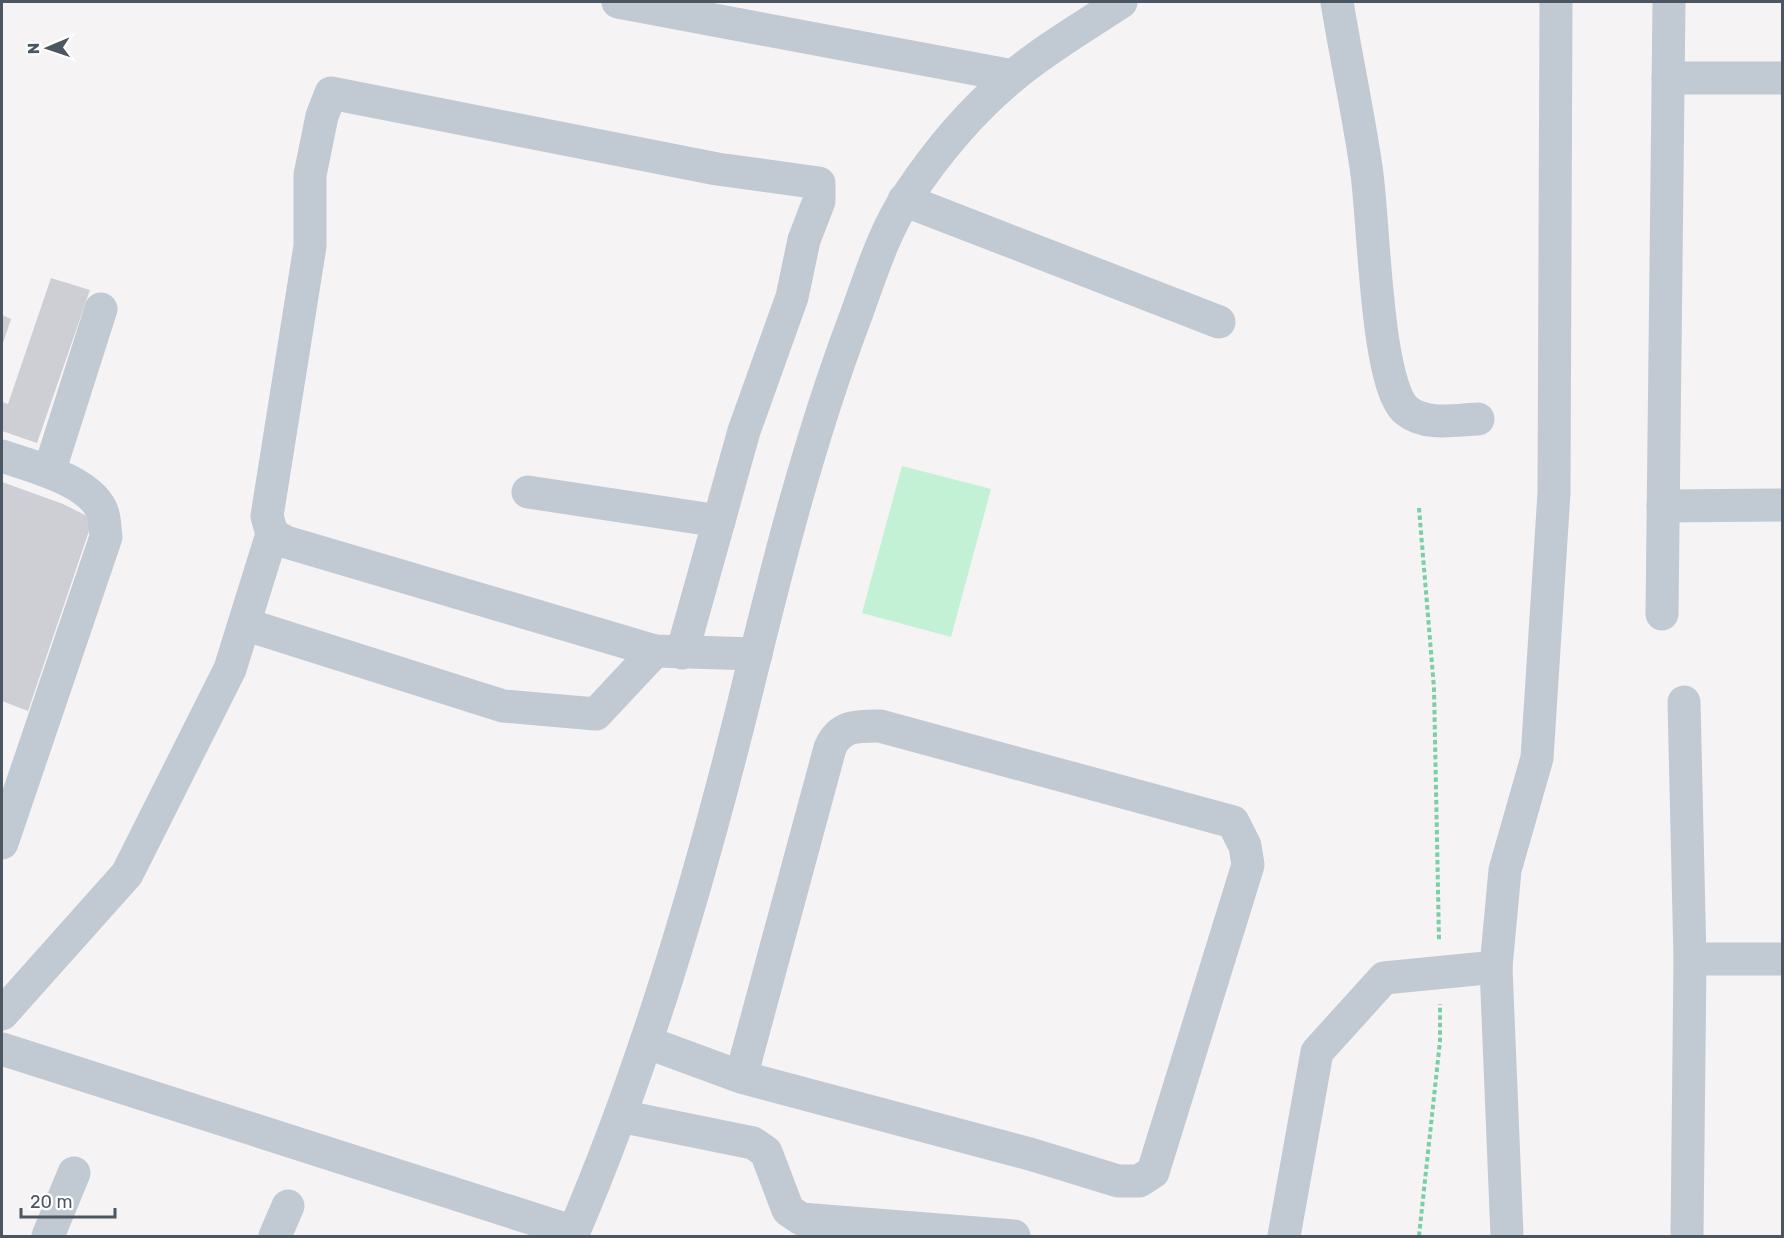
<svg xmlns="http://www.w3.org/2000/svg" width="1784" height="1238" font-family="Rubik,sans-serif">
  <rect width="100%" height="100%" fill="#f5f3f3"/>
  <polygon fill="#c3f1d5" points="902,466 991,489 951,637 862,613"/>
  <g fill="#cdcfd5">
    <polygon points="51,278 90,290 37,443 2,431 2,402 8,404"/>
    <polygon points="2,315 11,319 2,346"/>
    <polygon points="2,482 63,504 93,519 28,711 2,701"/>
  </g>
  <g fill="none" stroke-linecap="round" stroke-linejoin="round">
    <g stroke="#7ad0a6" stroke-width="4" stroke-dasharray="4.5 3" stroke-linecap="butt">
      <polyline points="1419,508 1434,688 1439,940"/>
      <polyline points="1419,1236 1440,1041 1440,1004"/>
    </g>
    <g stroke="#c1cad2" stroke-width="33">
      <polyline points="618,2 1013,76"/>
      <path d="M1337 2C1346 57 1358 112 1366 167 1374 213 1375 387 1407 411 1426 426 1455 420 1478 419"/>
      <polyline points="1668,78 1782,78"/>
      <polyline points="904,200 1219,322"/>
      <path d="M2 456C31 466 93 481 103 514 105 521 105 530 106 537L2 843"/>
      <polyline points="49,472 101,309"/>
      <polyline points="528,492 719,521"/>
      <polyline points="1663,506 1782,505"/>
      <polyline points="1662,614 1669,2"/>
      <polyline points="244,624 503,706 596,714 655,651"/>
      <polyline points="682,653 744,431 792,297 804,240 819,201 819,183 717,169 331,93 322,116 310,175 310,246 267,516 272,534 286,542 655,651 756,654"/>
      <polyline points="1684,702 1690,959 1687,1236"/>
      <polyline points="1690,959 1782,959"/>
      <polyline points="2,1014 127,874 230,669 272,534"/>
      <path d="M646 1042 741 1077 1030 1154 1118 1181H1139L1153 1172 1248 865 1245 846 1233 822 880 726C857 726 840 725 830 748L741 1077"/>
      <polyline points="2,1049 574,1232"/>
      <polyline points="620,1116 753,1143 766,1152 788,1210 801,1219 1014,1236"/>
      <polyline points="48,1236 74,1173"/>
      <polyline points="275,1236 288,1206"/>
      <path d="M572 1236C645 1066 698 886 743 706 775 575 807 445 855 318 869 280 884 231 907 197 936 153 971 111 1012 77 1045 49 1085 26 1121 2"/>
      <polyline points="1284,1236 1317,1052 1384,978 1496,967"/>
      <polyline points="1507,1236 1496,967 1505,870 1537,758 1554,493 1556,2"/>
    </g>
  </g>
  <rect width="1784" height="1238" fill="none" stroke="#4a5661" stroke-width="6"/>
  <g transform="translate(48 48) rotate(268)" stroke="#ffffff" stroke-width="4.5" paint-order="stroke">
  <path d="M0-4.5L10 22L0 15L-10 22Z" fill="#4a5661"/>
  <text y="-9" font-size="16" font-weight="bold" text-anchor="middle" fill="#4a5661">N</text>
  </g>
  <path d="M21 1208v9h94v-9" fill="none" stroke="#4a5661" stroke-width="3"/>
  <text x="30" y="1208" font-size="18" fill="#4a5661" stroke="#ffffff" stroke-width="4.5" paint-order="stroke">20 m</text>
</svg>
